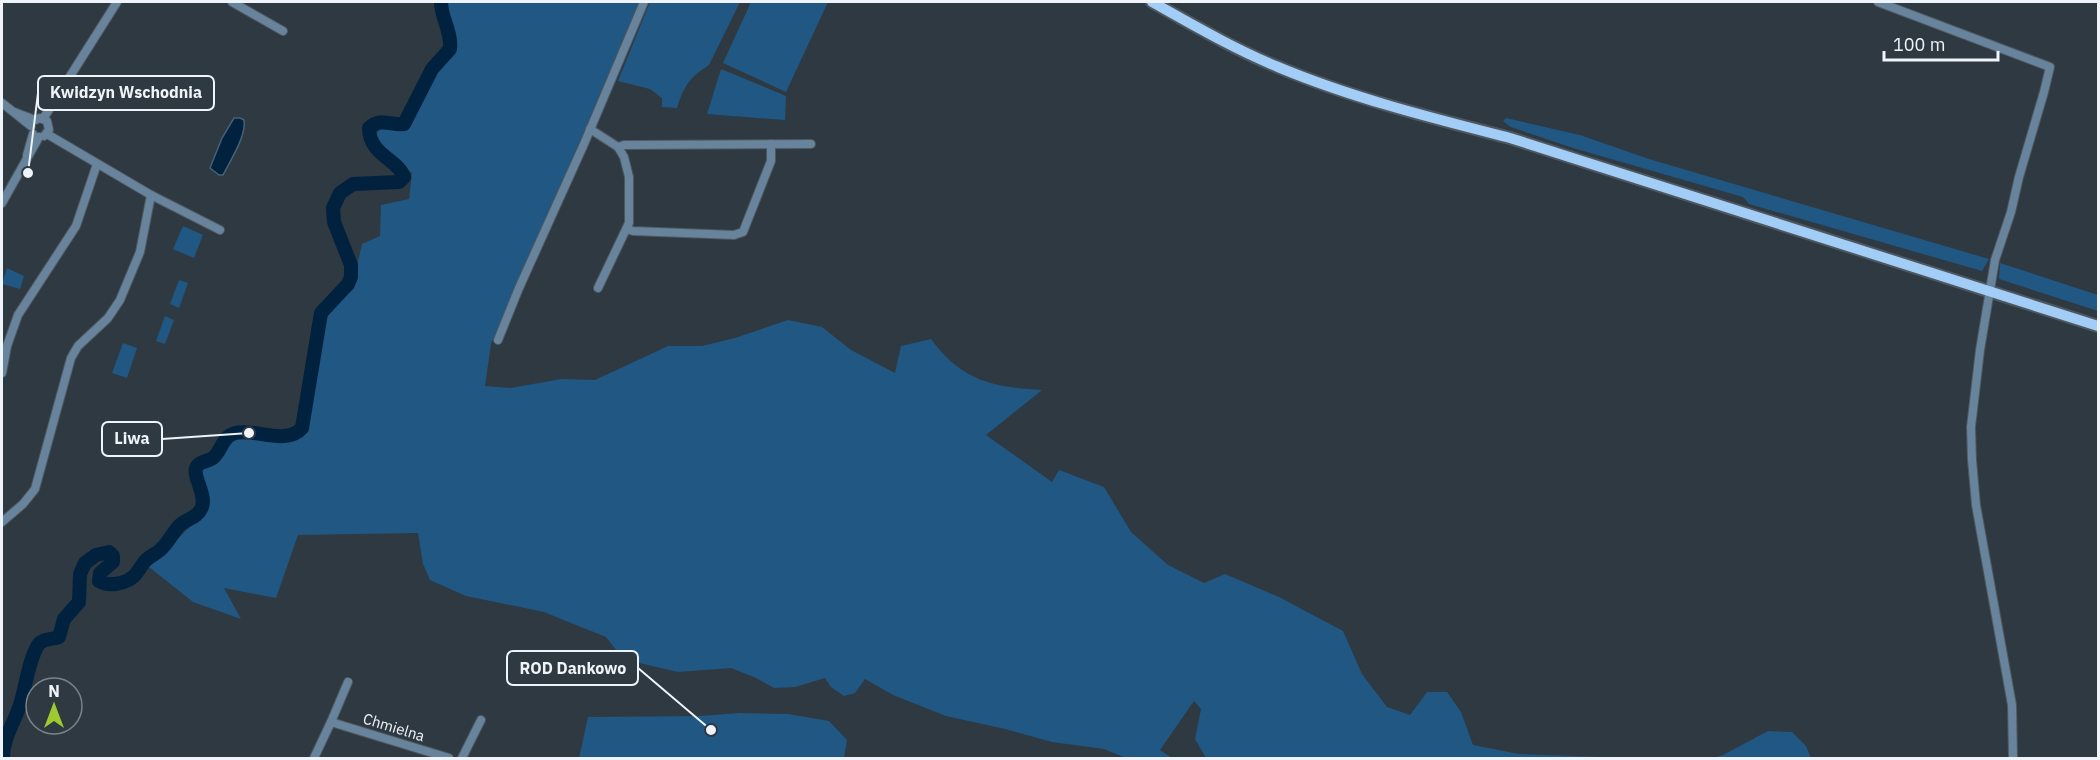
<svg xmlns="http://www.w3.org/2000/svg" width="2100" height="760" font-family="'IBM Plex Sans',sans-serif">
  <rect width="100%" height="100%" fill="#2f3941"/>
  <g fill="#205783">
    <path d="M446 2H639L555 200 491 344 485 386 510 388 562 379 595 380 668 346H702L735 338 788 320 822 327 851 350 895 373 901 346 931 339C962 381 992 387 1042 390L986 435 1052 482 1059 470 1104 487 1131 532 1168 565 1204 583 1225 574 1279 597 1343 631 1362 674 1387 707 1410 715 1427 692H1447L1461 712 1473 745 1519 754 1634 758H1206L1195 739 1201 709 1194 701 1160 750 1172 758H1126L1104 749 1052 742 1005 729 946 716 893 695 865 679 855 693 844 696 831 687 825 678 795 687 774 688 756 678 731 668 678 672 635 662 617 651 606 637 566 621 544 612 466 596 430 580 423 564 418 533 298 535 276 598 224 588 241 619 193 602 149 567 207 510 198 471 220 458 228 442 244 436 278 441 300 435 307 414 328 309 354 289 356 270 362 244 380 236 381 205 409 199 412 173 383 149 376 135 380 128 402 131 421 104 435 76 451 56 453 30 446 14Z"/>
    <path d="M650 2H740L709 65C689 78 684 86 677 108L662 107V98L650 89 618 81Z"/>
    <polygon points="751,2 828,2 786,92 723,63"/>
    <polygon points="721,69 786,96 785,120 707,114"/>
    <polygon points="1506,118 1580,135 1649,159 1989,259 1982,271 1749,204 1743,197 1573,148 1511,127 1503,121"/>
    <polygon points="183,226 203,235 194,258 173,249"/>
    <polygon points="2000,263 2098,295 2098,311 1999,279"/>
    <polygon points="7,268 24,276 20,289 2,284"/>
    <polygon points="179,280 188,283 179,308 170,304"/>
    <polygon points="165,316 174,320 165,344 156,341"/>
    <polygon points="123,343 137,348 127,378 112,373"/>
    <polygon points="740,713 788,714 829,721 847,740 844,758 579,758 588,717 700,716"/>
    <polygon points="1768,731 1792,732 1806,746 1811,758 1712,758 1723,755"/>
  </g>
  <path fill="#00223e" stroke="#476176" stroke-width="1.5" d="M234 118H240L244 120C247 135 230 161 223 175H219L210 168 222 138Z"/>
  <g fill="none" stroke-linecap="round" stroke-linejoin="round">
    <path stroke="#00223e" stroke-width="14" d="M3 758C3 738 14 723 20 705 26 686 28 662 38 645 43 638 52 640 59 637L64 619 79 602 80 574 85 563 96 555 109 552 113 556V562L100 573 99 581C109 587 125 584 134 576 138 572 141 566 145 561 149 557 155 554 159 551 168 544 172 533 180 525 186 519 197 518 201 509 209 495 189 474 198 465 202 461 210 461 214 457 222 449 223 436 235 433 255 428 286 446 302 428L321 313 348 284 351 277V265L334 222 333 208 340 193 353 184 399 182 404 177C399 160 369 155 369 128 381 117 392 126 404 124L432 69 450 49C452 32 441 18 441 2"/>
    <g stroke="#4e575f" stroke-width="10">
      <g id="minor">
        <polyline points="232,2 283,31"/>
        <polyline points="1878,2 2050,67 2044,92 2019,177 2011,212 1995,260 1980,350 1971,427 1972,460 1976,505 2012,705 2013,758"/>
        <polyline points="2,103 31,126"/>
        <polyline points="14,112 35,120"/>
        <polyline points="43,119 117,2"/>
        <polyline points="35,120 40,118 47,121 49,130 44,136"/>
        <polyline points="590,129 618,147 624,157 629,177 629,223 598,288"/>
        <polyline points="47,134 151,195 220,230"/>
        <polyline points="618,147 624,145 811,144"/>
        <polyline points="27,155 33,134"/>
        <polyline points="2,203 39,137"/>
        <polyline points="627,229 633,231 734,235 743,232 771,161 771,144"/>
        <polyline points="498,340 519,288 584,144 644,2"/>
        <polyline points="2,373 7,346 18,315 76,226 97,164"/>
        <polyline points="2,522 23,504 35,489 71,358 78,346 108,318 120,300 140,252 151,195"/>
        <polyline points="331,722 348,682"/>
        <polyline points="314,758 331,722 449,758"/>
        <polyline points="462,758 481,720"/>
      </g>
    </g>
    <g stroke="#4e575f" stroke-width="14">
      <path id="major" d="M1152 2C1193 25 1234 49 1278 67 1352 98 1432 118 1510 138L2098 326"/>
    </g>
    <use href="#minor" stroke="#68839c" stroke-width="8"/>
    <use href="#major" stroke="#a1cdf6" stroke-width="10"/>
  </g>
  <g text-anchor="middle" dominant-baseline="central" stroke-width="4.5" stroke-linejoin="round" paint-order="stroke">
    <g font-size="15" fill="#eef4fa" stroke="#2f3941">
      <text transform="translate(394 727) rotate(17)">Chmielna</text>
    </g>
  </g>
  <path fill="none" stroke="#eef4fa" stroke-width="2" d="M28 173L38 93M249 433L162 439M711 730L638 668"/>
  <g fill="#eef4fa" stroke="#2f3941" stroke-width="2">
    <circle cx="28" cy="173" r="6"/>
    <circle cx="249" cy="433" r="6"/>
    <circle cx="711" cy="730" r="6"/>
  </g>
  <g fill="#2f3941" stroke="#eef4fa" stroke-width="2">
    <rect x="38" y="76" width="176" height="34" rx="6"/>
    <rect x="102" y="422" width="60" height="34" rx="6"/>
    <rect x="507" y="651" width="131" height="34" rx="6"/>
  </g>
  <g font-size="16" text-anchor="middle" font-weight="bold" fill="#eef4fa">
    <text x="126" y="98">Kwidzyn Wschodnia</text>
    <text x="132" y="444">Liwa</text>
    <text x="573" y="674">ROD Dankowo</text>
  </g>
  <rect width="2100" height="760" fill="none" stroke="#eef4fa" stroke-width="6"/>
  <g transform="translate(54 706)"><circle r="28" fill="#2f3941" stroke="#7b848b" stroke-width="1.5"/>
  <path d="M0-4.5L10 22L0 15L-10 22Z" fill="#9eca2f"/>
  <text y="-9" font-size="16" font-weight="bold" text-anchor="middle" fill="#eef4fa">N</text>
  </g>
  <path d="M1884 51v9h114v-9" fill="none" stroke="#eef4fa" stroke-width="3"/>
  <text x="1893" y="51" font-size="18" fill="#eef4fa" stroke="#2f3941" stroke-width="4.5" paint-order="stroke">100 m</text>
</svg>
